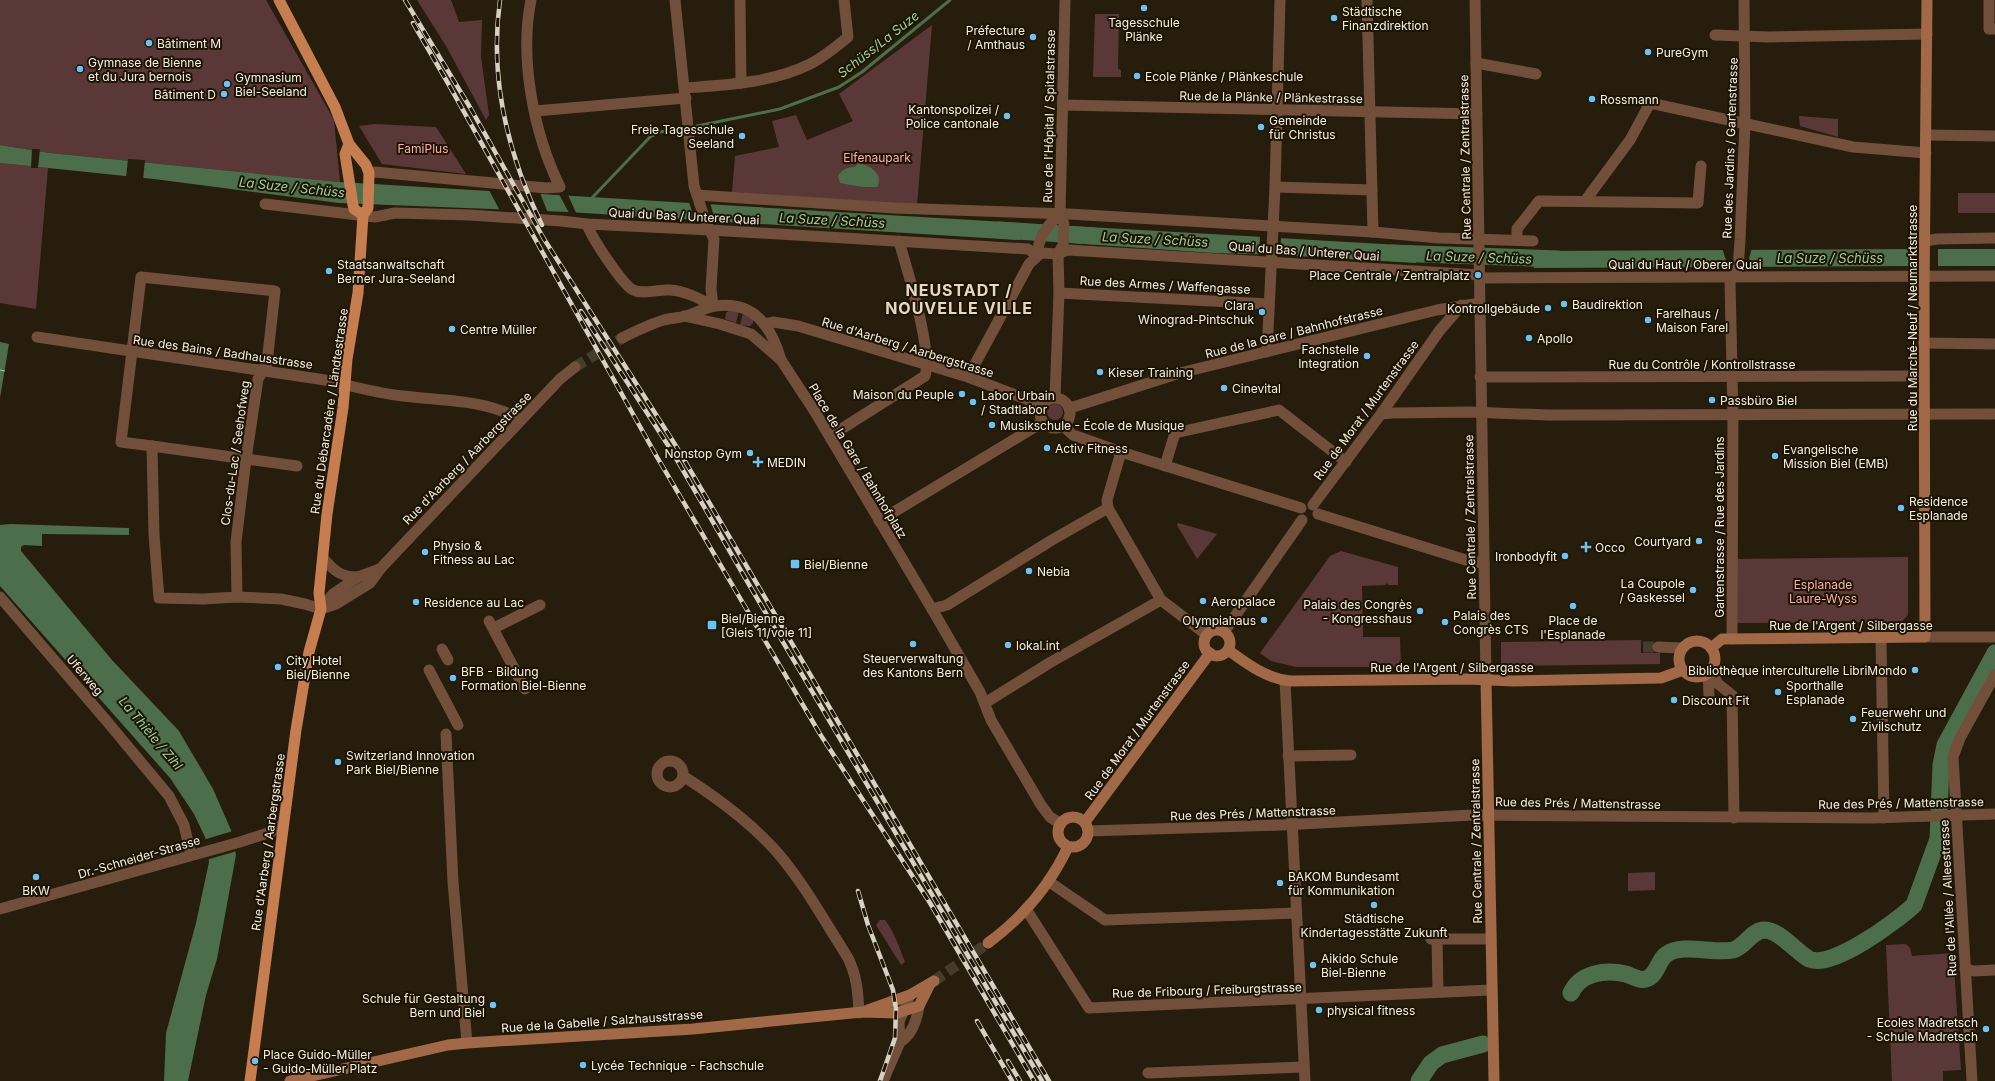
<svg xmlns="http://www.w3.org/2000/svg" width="1995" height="1081" font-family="Inter,sans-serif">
  <rect width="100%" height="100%" fill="#271d0c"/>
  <g fill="#5b3838">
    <polygon points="0,0 266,0 334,120 340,182 50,153 0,145"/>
    <polygon points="417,0 451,0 459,22 482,20 481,57 489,115 486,120 446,46"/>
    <polygon points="1095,14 1119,14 1118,69 1121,70 1121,77 1093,77"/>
    <polygon points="932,25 917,205 732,192 735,156 779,147 772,121 796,115 807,140 853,121 839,94"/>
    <polygon points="1180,96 1211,96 1210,101 1180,100"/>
    <polygon points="1299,99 1349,101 1349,105 1299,104"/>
    <polygon points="1799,116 1838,119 1838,137 1800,126"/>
    <polygon points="375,124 436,127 466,174 382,164 359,126"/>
    <polygon points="0,163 48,168 36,309 0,303"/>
    <rect x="1958" y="193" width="37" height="20"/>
    <polygon points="730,310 739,311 736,323 725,319 726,313"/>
    <polygon points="743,313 753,319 753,323 750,326 740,325"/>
    <circle cx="1055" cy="412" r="8"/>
    <polygon points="1178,523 1217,534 1197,559 1177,525"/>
    <polygon points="1341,551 1398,567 1398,585 1389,585 1386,583 1386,585 1362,586 1363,637 1400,637 1401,667 1296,667 1271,661 1260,653 1330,556"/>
    <polygon points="1908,557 1908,615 1901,622 1737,623 1737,559"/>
    <polygon points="1641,640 1641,653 1660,653 1660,664 1501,666 1501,642"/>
    <polygon points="1655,872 1655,890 1628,891 1628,873"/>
    <path d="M880 920H885C894 931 900 949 905 962L901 965 876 925Z"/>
    <polygon points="1906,944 1910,948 1912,956 1953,953 1961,1070 1943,1071 1943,1081 1892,1081 1886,945"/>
  </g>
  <g fill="#4c6e4a">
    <polygon points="0,145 50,153 340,182 1021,223 1020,240 568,212 339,203 154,179 0,163"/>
    <path d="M858 163C868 164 885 174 877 187H862L840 183 838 176C842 169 848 167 855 167Z"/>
    <polygon points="1071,226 1417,246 1416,263 1281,255 1213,253 1071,243"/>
    <polygon points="1911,249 1911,266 1534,268 1534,251"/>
    <rect x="1938" y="249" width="57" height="17"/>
    <polygon points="0,342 9,344 0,398"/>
    <polygon points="11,524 129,528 129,535 42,534 42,546 24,545 21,547 21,551 112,660 179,731 213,789 231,830 236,855 217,959 206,995 188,1081 164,1081 166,1033 196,923 209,862 205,837 194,814 170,778 0,586 0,525"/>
  </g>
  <g fill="#271d0c">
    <polygon points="32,149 40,149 38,168 31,168"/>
    <polygon points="128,159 145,160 143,180 126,178"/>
    <polygon points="489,190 540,193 548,213 500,211"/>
    <polygon points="559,194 568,195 577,215 568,214 569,213"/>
    <polygon points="689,202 710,203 716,223 695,222"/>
    <polygon points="1260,236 1281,238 1280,255 1259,256"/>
    <polygon points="1722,248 1752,248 1749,258 1753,269 1722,269 1726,260"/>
    <polygon points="233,831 237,851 206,860 203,840"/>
  </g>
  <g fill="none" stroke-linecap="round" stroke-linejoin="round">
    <g stroke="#4c6e4a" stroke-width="3">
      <polyline points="697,126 780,109 839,87 862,72 950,0"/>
      <polyline points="589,201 650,137 660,132 680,129"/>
    </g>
    <g stroke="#4c6e4a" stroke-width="17">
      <polyline points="999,230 1094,236"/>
      <polyline points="1392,253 1558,259"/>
      <path d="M1571 993C1580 973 1605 969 1626 974 1632 976 1640 981 1646 979 1658 975 1658 959 1667 954 1682 943 1714 954 1733 950 1745 947 1750 932 1763 930 1779 929 1796 952 1809 959 1831 970 1897 921 1914 905L1938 839 1941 765 1945 745 1995 653"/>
      <polyline points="1419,1081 1431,1063 1442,1055 1483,1044"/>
    </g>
    <polyline stroke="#9bd298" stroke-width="1" stroke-dasharray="5 4" stroke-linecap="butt" points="0,370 5,371"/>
    <polyline stroke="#463c2c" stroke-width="11" stroke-dasharray="11 5.5" stroke-linecap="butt" points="1643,647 1658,647"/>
    <polyline stroke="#463c2c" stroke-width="11" stroke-dasharray="11 5.5" stroke-linecap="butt" points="575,367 622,338"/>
    <polyline stroke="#463c2c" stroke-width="11" stroke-dasharray="11 5.5" stroke-linecap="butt" points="934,981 988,943"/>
    <g stroke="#724f3a" stroke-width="11">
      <polyline points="675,0 694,186 706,223 714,239 711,289 713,306"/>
      <polyline points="740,0 741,83"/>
      <polyline points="1367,0 1373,232"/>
      <polyline points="1475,0 1486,680"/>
      <polyline points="1989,0 1989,29 1995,29"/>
      <polyline points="1715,35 1769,37 1927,34"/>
      <polyline points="1476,63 1536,74"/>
      <path d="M685 88C726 85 772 83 810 64 824 57 836 47 848 37L844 0"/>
      <polyline points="1063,105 1477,114"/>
      <polyline points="535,111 686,98"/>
      <polyline points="1926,135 1995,136"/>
      <path d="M369 173 375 172 546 188 560 187C534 134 519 59 531 0"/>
      <polyline points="1275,187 1372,190"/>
      <polyline points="697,195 894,208 1069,214 1373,232 1439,238 1533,241"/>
      <polyline points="1585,201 1630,140 1650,103 1853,147 1926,153"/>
      <polyline points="265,204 375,217 395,213 470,215 561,221 587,224 710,230 1028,249 1037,255"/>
      <path d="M587 224C591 237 622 284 633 290 644 295 659 289 670 290 686 291 700 299 713 306"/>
      <polyline points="1517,240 1517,229 1539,201 1698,203 1701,166"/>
      <path d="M1037 255C1038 239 1047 225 1060 214"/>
      <polyline points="1479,278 1995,276"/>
      <polyline points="1059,293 1269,304"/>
      <polyline points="764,324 773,322 798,326 968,377 1042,405"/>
      <path d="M37 337 325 380C351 386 376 393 403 396 442 401 486 399 521 420"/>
      <polyline points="1924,343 1995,344"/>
      <polyline points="1267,352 1275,187 1280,0"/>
      <polyline points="968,377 1029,264 1041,253 1058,254 1068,250 1480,275"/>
      <polyline points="1480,377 1924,376"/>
      <circle cx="1055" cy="413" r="15"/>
      <polyline points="1055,398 1059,293 1058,254 1063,245 1064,224 1060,214 1065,0"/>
      <polyline points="1070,408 1180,373 1437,310 1480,303"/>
      <polyline points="1381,414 1392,413 1470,412 1548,415 1995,414"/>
      <polyline points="1063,426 1073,435 1121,452 1301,508"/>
      <path d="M831 439 843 428 925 376C933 350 907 270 899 241"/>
      <polyline points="152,446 297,466"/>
      <polyline points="1121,452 1107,500 1108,508 1161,600 1207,635"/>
      <polyline points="1165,466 1175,433 1279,410 1346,462"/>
      <polyline points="1313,505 1381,414 1440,330 1462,305"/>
      <polyline points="1318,514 1469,561 1484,563"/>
      <polyline points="879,521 1043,422"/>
      <polyline points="0,597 105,719 169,796 184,825 191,855"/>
      <polyline points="237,597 236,542 246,459 258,379 267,363 275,291 141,277 121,442 152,446 154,535 159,598 203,599 237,597 281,599 305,604 321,609"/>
      <polyline points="932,609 947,605 1052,540 1108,508"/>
      <polyline points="489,621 525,689"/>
      <polyline points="494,628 540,605"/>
      <polyline points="1224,632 1302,520"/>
      <polyline points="1881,638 1884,818"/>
      <polyline points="1732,639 1733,415 1730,282 1738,270 1740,240 1745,123 1744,0"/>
      <polyline points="1658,647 1682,648"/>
      <polyline points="442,649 448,660"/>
      <polyline points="1712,668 1717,683 1732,695 1734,818"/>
      <polyline points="429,670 458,725"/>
      <polyline points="1708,672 1709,697"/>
      <polyline points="1285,680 1305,1081"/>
      <polyline points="985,703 1051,662 1161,600"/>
      <polyline points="446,734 453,882 467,1043"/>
      <polyline points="1288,756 1351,755"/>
      <circle cx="670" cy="774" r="13"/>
      <path d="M683 776C716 797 750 822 776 851 804 883 825 922 848 958 857 976 858 993 859 1013"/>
      <polyline points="1048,881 1105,920 1296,913"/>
      <polyline points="0,909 240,842 271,832 282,825"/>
      <polyline points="1026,909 1089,1008 1491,990"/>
      <polyline points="1431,939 1491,939"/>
      <polyline points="1437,939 1438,992"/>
      <polyline points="1965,969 1974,971 1995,970"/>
      <path d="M900 1042C912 1035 917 1019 919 1006"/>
      <polyline points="1148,1073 1304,1067"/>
      <polyline points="883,1081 900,1042 899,1022 910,995"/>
      <polyline points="1972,1081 1953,757 1960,738 1995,675"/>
    </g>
    <g stroke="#724f3a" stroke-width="11">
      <polyline points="1925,241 1937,239 1995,238"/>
      <polyline points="684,316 720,324 751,334 781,360 815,412 932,609 980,692 991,720 1041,805 1050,817 1061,824"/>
      <path d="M622 338C636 331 650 324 664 320 671 318 679 318 686 316 695 313 705 308 715 306 754 300 771 326 781 360"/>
      <path d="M323 558C334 571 341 577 358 577"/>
      <polyline points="321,609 336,604 370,583 380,569 560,379 575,367"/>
      <polyline points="321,609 333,594 358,577 380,569"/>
      <polyline points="1925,637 1995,637"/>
      <polyline points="1089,831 1282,825 1473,815 1871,818 1995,814"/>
    </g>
    <g stroke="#a16947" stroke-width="11">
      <circle cx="1217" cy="643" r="13"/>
      <circle cx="1697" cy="659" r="18"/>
      <polyline points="1711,648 1722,639 1925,637 1924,290 1927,0"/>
      <path d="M1228 650C1247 664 1267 679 1291 681L1468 679 1513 681 1661 678 1683 670"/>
      <polyline points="1486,680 1494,1081"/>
      <circle cx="1073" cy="832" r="15"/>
      <polyline points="1085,822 1210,653"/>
      <path d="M988 943C1022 918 1050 885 1068 847"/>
      <polyline points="868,1010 910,995 934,981"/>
      <polyline points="290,1081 448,1045 467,1043 693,1029 862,1012 897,1013 919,1006 930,984"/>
    </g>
    <g stroke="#c67d50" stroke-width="11">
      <polyline points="349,144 345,154 353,205 354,209 363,215"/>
      <polyline points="250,1081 296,730 309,652 321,609 319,593 327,514 343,408 347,359 358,293 363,215 368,208 369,173 366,165 349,144 335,107 279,0"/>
    </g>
    <g stroke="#d7d0c4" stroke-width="4.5">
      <g id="rail">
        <polyline points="405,0 471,109 544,239 676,446 1049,1081"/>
        <path d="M500 0C489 79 508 155 542 225"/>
        <polyline points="413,23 449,85 657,457 820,734 930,903 1034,1081"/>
        <polyline points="581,311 673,453 751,588 1042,1081"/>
        <polyline points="858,891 868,925 893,990 896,1009 895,1038 880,1081"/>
        <polyline points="977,1021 1012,1081"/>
        <polyline points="1008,1061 1020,1081"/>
      </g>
    </g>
    <use href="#rail" stroke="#1d1404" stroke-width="3" stroke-dasharray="9" stroke-linecap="butt"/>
  </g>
  <g fill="#6dc2f3" stroke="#1d1404" stroke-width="1.5">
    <circle cx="1144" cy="8" r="4"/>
    <circle cx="1334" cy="18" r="4"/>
    <circle cx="1033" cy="37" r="4"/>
    <circle cx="149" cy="43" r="4"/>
    <circle cx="1648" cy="52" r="4"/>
    <circle cx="80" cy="69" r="4"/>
    <circle cx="1137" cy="76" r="4"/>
    <circle cx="227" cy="84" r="4"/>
    <circle cx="224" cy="94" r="4"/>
    <circle cx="1592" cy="99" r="4"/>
    <circle cx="1007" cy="116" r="4"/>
    <circle cx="1261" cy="127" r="4"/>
    <circle cx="742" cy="136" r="4"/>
    <circle cx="329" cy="271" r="4"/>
    <circle cx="1478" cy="275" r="4"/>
    <circle cx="1564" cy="304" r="4"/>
    <circle cx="1548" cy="308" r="4"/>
    <circle cx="1262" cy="312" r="4"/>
    <circle cx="1648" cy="320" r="4"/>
    <circle cx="452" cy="329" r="4"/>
    <circle cx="1529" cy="338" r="4"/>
    <circle cx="1367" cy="356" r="4"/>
    <circle cx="1100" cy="372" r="4"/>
    <circle cx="1224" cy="388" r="4"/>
    <circle cx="962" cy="394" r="4"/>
    <circle cx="1712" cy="400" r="4"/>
    <circle cx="973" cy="402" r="4"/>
    <circle cx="992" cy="425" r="4"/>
    <circle cx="1047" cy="448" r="4"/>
    <circle cx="750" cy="453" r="4"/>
    <circle cx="1775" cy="456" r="4"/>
    <path d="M756 456h4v4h4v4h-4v4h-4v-4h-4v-4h4z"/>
    <circle cx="1901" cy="508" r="4"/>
    <circle cx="1699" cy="541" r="4"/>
    <path d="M1584 541h4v4h4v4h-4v4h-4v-4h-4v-4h4z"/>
    <circle cx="425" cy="552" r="4"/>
    <circle cx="1565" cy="556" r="4"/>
    <rect x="790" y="559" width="10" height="10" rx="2"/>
    <circle cx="1029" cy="571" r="4"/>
    <circle cx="1693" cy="590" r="4"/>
    <circle cx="1203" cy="601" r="4"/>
    <circle cx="416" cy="602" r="4"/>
    <circle cx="1573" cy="606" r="4"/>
    <circle cx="1420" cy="611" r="4"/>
    <circle cx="1264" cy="620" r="4"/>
    <circle cx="1445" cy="622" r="4"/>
    <rect x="707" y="620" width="10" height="10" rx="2"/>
    <circle cx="913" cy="644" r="4"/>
    <circle cx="1008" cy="645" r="4"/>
    <circle cx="278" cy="667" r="4"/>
    <circle cx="1915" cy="670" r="4"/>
    <circle cx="453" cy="678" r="4"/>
    <circle cx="1778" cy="692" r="4"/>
    <circle cx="1674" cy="700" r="4"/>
    <circle cx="1853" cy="719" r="4"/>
    <circle cx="338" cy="762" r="4"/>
    <circle cx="36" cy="877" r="4"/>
    <circle cx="1280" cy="883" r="4"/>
    <circle cx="1374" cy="905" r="4"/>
    <circle cx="1313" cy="965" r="4"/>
    <circle cx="493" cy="1005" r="4"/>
    <circle cx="1319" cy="1010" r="4"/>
    <circle cx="1986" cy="1029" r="4"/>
    <circle cx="255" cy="1061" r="4"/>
    <circle cx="583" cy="1065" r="4"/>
  </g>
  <g text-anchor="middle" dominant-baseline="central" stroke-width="4" stroke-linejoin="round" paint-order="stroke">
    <g font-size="12" fill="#f6efe4" stroke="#1d1404" text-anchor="start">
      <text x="1342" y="11">Städtische<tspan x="1342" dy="14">Finanzdirektion</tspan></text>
      <text x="1144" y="22" text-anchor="middle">Tagesschule<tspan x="1144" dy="14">Plänke</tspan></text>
      <text x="1025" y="30" text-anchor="end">Préfecture<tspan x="1025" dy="14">/ Amthaus</tspan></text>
      <text x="157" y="43">Bâtiment M</text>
      <text x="1656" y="52">PureGym</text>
      <text x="88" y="62">Gymnase de Bienne<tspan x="88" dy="14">et du Jura bernois</tspan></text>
      <text x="1145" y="76">Ecole Plänke / Plänkeschule</text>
      <text x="235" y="77">Gymnasium<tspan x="235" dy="14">Biel-Seeland</tspan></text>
      <text x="216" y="94" text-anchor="end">Bâtiment D</text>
      <text x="1600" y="99">Rossmann</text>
      <text x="999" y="109" text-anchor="end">Kantonspolizei /<tspan x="999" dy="14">Police cantonale</tspan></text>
      <text x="1269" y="120">Gemeinde<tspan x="1269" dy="14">für Christus</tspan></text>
      <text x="734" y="129" text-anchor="end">Freie Tagesschule<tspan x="734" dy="14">Seeland</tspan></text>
      <text x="337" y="264">Staatsanwaltschaft<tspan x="337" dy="14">Berner Jura-Seeland</tspan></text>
      <text x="1470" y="275" text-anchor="end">Place Centrale / Zentralplatz</text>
      <text x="1572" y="304">Baudirektion</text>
      <text x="1254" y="305" text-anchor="end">Clara<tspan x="1254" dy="14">Winograd-Pintschuk</tspan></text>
      <text x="1540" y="308" text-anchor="end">Kontrollgebäude</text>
      <text x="1656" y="313">Farelhaus /<tspan x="1656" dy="14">Maison Farel</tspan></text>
      <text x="460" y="329">Centre Müller</text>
      <text x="1537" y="338">Apollo</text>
      <text x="1359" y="349" text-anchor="end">Fachstelle<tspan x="1359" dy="14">Integration</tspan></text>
      <text x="1108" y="372">Kieser Training</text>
      <text x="1232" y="388">Cinevital</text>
      <text x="954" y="394" text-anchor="end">Maison du Peuple</text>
      <text x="981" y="395">Labor Urbain<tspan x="981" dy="14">/ Stadtlabor</tspan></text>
      <text x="1720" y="400">Passbüro Biel</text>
      <text x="1000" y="425">Musikschule - École de Musique</text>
      <text x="1055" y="448">Activ Fitness</text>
      <text x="1783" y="449">Evangelische<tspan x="1783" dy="14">Mission Biel (EMB)</tspan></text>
      <text x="742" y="453" text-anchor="end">Nonstop Gym</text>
      <text x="767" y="462">MEDIN</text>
      <text x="1909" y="501">Residence<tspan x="1909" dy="14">Esplanade</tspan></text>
      <text x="1691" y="541" text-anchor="end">Courtyard</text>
      <text x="433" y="545">Physio &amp;<tspan x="433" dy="14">Fitness au Lac</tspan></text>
      <text x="1595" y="547">Occo</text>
      <text x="1557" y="556" text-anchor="end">Ironbodyfit</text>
      <text x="804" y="564">Biel/Bienne</text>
      <text x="1037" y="571">Nebia</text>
      <text x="1685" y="583" text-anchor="end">La Coupole<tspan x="1685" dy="14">/ Gaskessel</tspan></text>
      <text x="1211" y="601">Aeropalace</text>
      <text x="424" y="602">Residence au Lac</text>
      <text x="1412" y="604" text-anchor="end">Palais des Congrès<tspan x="1412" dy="14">- Kongresshaus</tspan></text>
      <text x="1453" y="615">Palais des<tspan x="1453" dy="14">Congrès CTS</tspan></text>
      <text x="721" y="618">Biel/Bienne<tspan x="721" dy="14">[Gleis 11/voie 11]</tspan></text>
      <text x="1256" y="620" text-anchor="end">Olympiahaus</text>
      <text x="1573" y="620" text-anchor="middle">Place de<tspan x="1573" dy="14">l'Esplanade</tspan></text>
      <text x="1016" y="645">lokal.int</text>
      <text x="913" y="658" text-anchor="middle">Steuerverwaltung<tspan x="913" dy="14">des Kantons Bern</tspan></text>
      <text x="286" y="660">City Hotel<tspan x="286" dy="14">Biel/Bienne</tspan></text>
      <text x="1907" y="670" text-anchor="end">Bibliothèque interculturelle LibriMondo</text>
      <text x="461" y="671">BFB - Bildung<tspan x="461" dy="14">Formation Biel-Bienne</tspan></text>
      <text x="1786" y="685">Sporthalle<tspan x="1786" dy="14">Esplanade</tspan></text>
      <text x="1682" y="700">Discount Fit</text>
      <text x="1861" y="712">Feuerwehr und<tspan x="1861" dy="14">Zivilschutz</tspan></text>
      <text x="346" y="755">Switzerland Innovation<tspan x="346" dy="14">Park Biel/Bienne</tspan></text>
      <text x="1288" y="876">BAKOM Bundesamt<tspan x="1288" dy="14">für Kommunikation</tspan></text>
      <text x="36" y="890" text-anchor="middle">BKW</text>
      <text x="1374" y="918" text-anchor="middle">Städtische<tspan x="1374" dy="14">Kindertagesstätte Zukunft</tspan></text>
      <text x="1321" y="958">Aikido Schule<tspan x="1321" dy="14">Biel-Bienne</tspan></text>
      <text x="485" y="998" text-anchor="end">Schule für Gestaltung<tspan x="485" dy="14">Bern und Biel</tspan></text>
      <text x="1327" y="1010">physical fitness</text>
      <text x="1978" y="1022" text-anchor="end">Ecoles Madretsch<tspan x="1978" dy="14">- Schule Madretsch</tspan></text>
      <text x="263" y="1054">Place Guido-Müller<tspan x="263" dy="14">- Guido-Müller Platz</tspan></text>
      <text x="591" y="1065">Lycée Technique - Fachschule</text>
    </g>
    <g font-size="12" fill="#f6efe4" stroke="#1d1404">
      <text transform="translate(1271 97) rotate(1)">Rue de la Plänke / Plänkestrasse</text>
      <text transform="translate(1049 116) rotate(-89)">Rue de l'Hôpital / Spitalstrasse</text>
      <text transform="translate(1730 148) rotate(-88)">Rue des Jardins / Gartenstrasse</text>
      <text transform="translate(1465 157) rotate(-91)">Rue Centrale / Zentralstrasse</text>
      <text transform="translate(684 216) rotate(3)">Quai du Bas / Unterer Quai</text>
      <text transform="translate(1304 251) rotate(4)">Quai du Bas / Unterer Quai</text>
      <text x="1685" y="264">Quai du Haut / Oberer Quai</text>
      <text transform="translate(1165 285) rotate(3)">Rue des Armes / Waffengasse</text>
      <text transform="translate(1912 318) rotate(-90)">Rue du Marché-Neuf / Neumarktstrasse</text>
      <text transform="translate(1294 332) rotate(-14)">Rue de la Gare / Bahnhofstrasse</text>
      <text transform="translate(908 347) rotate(17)">Rue d'Aarberg / Aarbergstrasse</text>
      <text transform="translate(223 352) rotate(8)">Rue des Bains / Badhausstrasse</text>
      <text x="1702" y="364">Rue du Contrôle / Kontrollstrasse</text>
      <text transform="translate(1366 410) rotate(-54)">Rue de Morat / Murtenstrasse</text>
      <text transform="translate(329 411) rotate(-82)">Rue du Débarcadère / Ländtestrasse</text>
      <text transform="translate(235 453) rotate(-82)">Clos-du-Lac / Seehofweg</text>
      <text transform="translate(467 458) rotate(-46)">Rue d'Aarberg / Aarbergstrasse</text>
      <text transform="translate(858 461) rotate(59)">Place de la Gare / Bahnhofplatz</text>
      <text transform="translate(1470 517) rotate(-91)">Rue Centrale / Zentralstrasse</text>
      <text transform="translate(1719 527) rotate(-90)">Gartenstrasse / Rue des Jardins</text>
      <text x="1851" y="625">Rue de l'Argent / Silbergasse</text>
      <text x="1452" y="667">Rue de l'Argent / Silbergasse</text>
      <text transform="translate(85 675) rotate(49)">Uferweg</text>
      <text transform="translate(1137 730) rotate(-54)">Rue de Morat / Murtenstrasse</text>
      <text transform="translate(1578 803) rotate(1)">Rue des Prés / Mattenstrasse</text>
      <text transform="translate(1901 803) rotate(-1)">Rue des Prés / Mattenstrasse</text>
      <text transform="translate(1253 813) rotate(-2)">Rue des Prés / Mattenstrasse</text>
      <text transform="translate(1476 841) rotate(-91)">Rue Centrale / Zentralstrasse</text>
      <text transform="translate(268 842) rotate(-82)">Rue d'Aarberg / Aarbergstrasse</text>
      <text transform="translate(139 857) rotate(-16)">Dr.-Schneider-Strasse</text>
      <text transform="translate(1948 898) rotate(-93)">Rue de l'Allée / Alleestrasse</text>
      <text transform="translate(1207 990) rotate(-2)">Rue de Fribourg / Freiburgstrasse</text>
      <text transform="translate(602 1021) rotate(-4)">Rue de la Gabelle / Salzhausstrasse</text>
    </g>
    <g font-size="12" fill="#feaba9" stroke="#1d1404">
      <text x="423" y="148">FamiPlus</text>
      <text x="877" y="157">Elfenaupark</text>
      <text x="1823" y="584">Esplanade<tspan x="1823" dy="14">Laure-Wyss</tspan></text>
    </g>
    <g font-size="13" font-style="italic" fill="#9bd298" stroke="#1d1404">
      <text transform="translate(878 44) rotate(-38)">Schüss/La Suze</text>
      <text transform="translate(292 187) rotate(6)">La Suze / Schüss</text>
      <text transform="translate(832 220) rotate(3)">La Suze / Schüss</text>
      <text transform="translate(1155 239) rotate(3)">La Suze / Schüss</text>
      <text transform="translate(1479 257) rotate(2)">La Suze / Schüss</text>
      <text x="1830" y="258">La Suze / Schüss</text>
      <text transform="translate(151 733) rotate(50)">La Thièle / Zihl</text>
    </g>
    <g font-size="16" font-weight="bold" letter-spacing="1" fill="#e5d8c2" stroke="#1d1404">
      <text x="959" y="290">NEUSTADT /<tspan x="959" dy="18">NOUVELLE VILLE</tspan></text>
    </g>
  </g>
</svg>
